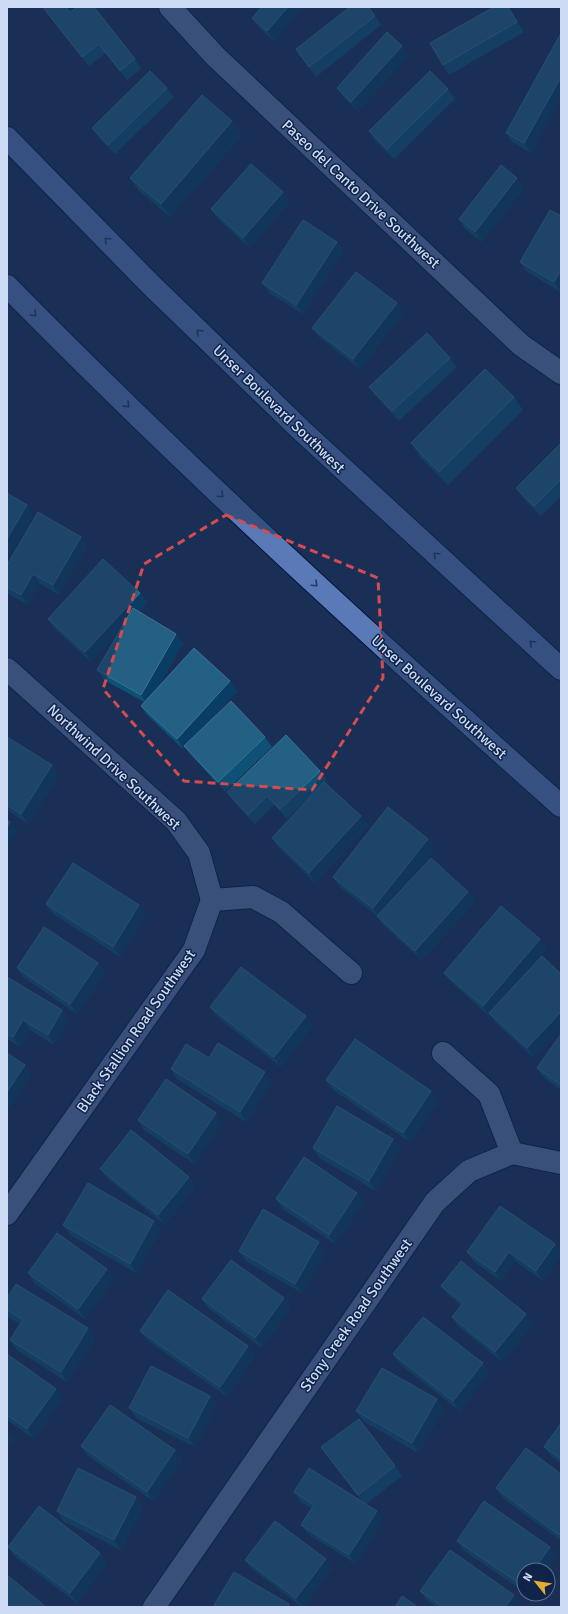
<svg xmlns="http://www.w3.org/2000/svg" width="568" height="1614" font-family="Signika,sans-serif">
  <rect width="100%" height="100%" fill="#1a2f55"/>
  <g fill="none" stroke-linecap="round" stroke-linejoin="round">
    <g stroke="#041539" stroke-width="24">
      <g id="street">
        <polyline points="170,7 215,56 521,345 561,373"/>
        <polyline points="7,669 176,821 199,853 212,900"/>
        <polyline points="512,1153 561,1163"/>
        <polyline points="7,1214 194,950 212,900 253,897 281,912 351,973"/>
        <polyline points="154,1607 435,1202 469,1171 512,1153 489,1094 443,1053"/>
      </g>
    </g>
    <g stroke="#041539" stroke-width="24">
      <g id="secondary">
        <polyline points="7,138 150,284 301,430 561,669"/>
        <path d="M7 286C185 467 372 638 561 806"/>
      </g>
    </g>
    <use href="#street" stroke="#6079a6" stroke-width="22"/>
    <use href="#secondary" stroke="#597ab6" stroke-width="22"/>
  </g>
  <g fill="#0e5076">
    <polygon points="42,7 66,7 70,12 135,59 141,69 127,80 106,53 89,66"/>
    <polygon points="262,7 303,7 274,41 259,28 252,18"/>
    <polygon points="511,11 524,32 449,75 443,65"/>
    <polygon points="375,16 381,25 316,77 296,49"/>
    <polygon points="560,35 531,153 512,142 506,133"/>
    <polygon points="408,56 358,111 344,98 337,88"/>
    <polygon points="167,88 174,97 115,154 99,138 92,128"/>
    <polygon points="448,89 455,99 394,159 375,141 369,131"/>
    <polygon points="232,121 242,135 170,217 139,191 130,178"/>
    <polygon points="524,188 482,242 465,229 459,219"/>
    <polygon points="283,192 290,202 250,248 218,219 211,209"/>
    <polygon points="561,216 561,292 527,272 520,262"/>
    <polygon points="337,242 343,251 303,314 269,293 262,283"/>
    <polygon points="403,313 360,369 319,337 312,328"/>
    <polygon points="450,358 457,367 399,421 376,396 369,387"/>
    <polygon points="514,397 523,410 448,485 420,457 411,443"/>
    <polygon points="561,443 561,496 541,516 523,498 516,488"/>
    <polygon points="81,537 87,546 59,595 40,584 28,605 7,593 7,565"/>
    <polygon points="140,593 147,602 138,612 183,643 158,687 237,691 203,728 265,737 272,747 225,792 191,755 185,747 183,749 147,715 141,706 144,702 104,680 97,670 118,633 91,662 54,628 48,619"/>
    <polygon points="7,737 59,775 28,824 7,810"/>
    <polygon points="320,771 327,780 325,782 361,816 368,826 315,883 279,848 272,838 317,790 287,819 274,805 255,824 234,802 227,792"/>
    <polygon points="435,848 404,887 468,892 475,902 422,960 384,926 377,916 339,886 333,877"/>
    <polygon points="46,904 139,905 146,914 120,957 53,914"/>
    <polygon points="547,949 524,976 561,974 561,1029 534,1058 496,1023 490,1015 489,1016 451,982 444,973"/>
    <polygon points="98,963 105,973 77,1014 23,977 17,968"/>
    <polygon points="7,977 62,1010 69,1019 54,1045 30,1030 20,1047 7,1039"/>
    <polygon points="210,1007 306,1016 312,1026 281,1067 217,1017"/>
    <polygon points="561,1034 561,1090 544,1078 537,1068"/>
    <polygon points="209,1058 272,1082 246,1122 177,1079 171,1069"/>
    <polygon points="326,1080 431,1091 438,1101 410,1142 333,1090"/>
    <polygon points="138,1120 222,1123 194,1164 144,1130"/>
    <polygon points="393,1139 400,1148 376,1191 319,1158 313,1148"/>
    <polygon points="100,1169 189,1177 195,1187 165,1225 107,1178"/>
    <polygon points="357,1193 364,1202 335,1244 283,1209 276,1199"/>
    <polygon points="154,1221 161,1230 136,1273 70,1235 63,1225"/>
    <polygon points="555,1244 561,1253 561,1255 543,1281 515,1261 501,1281 474,1262 467,1252"/>
    <polygon points="239,1251 326,1251 302,1293 246,1261"/>
    <polygon points="28,1273 114,1279 85,1319 34,1283"/>
    <polygon points="441,1286 526,1314 533,1324 502,1362 458,1326 452,1317 461,1305 448,1295"/>
    <polygon points="7,1298 95,1338 67,1382 17,1350 10,1340 20,1324 8,1317 7,1315"/>
    <polygon points="202,1299 291,1308 262,1348 209,1309"/>
    <polygon points="140,1331 255,1356 227,1397 147,1340"/>
    <polygon points="7,1354 56,1389 62,1399 34,1439 7,1420"/>
    <polygon points="393,1354 489,1373 460,1411 400,1364"/>
    <polygon points="210,1396 216,1405 195,1447 136,1418 129,1408"/>
    <polygon points="444,1409 418,1453 363,1421 356,1411"/>
    <polygon points="561,1423 561,1464 551,1456 544,1447"/>
    <polygon points="81,1446 175,1450 182,1460 153,1501 88,1456"/>
    <polygon points="321,1447 395,1466 402,1476 366,1504 383,1521 356,1564 308,1534 301,1525 311,1508 301,1502 294,1492 363,1503"/>
    <polygon points="561,1474 561,1541 503,1498 496,1488"/>
    <polygon points="143,1507 121,1550 63,1521 57,1511"/>
    <polygon points="457,1541 550,1547 557,1556 524,1570 524,1592 463,1550"/>
    <polygon points="8,1547 100,1553 107,1563 77,1603 15,1557"/>
    <polygon points="245,1560 332,1568 304,1607 302,1607 252,1569"/>
    <polygon points="420,1591 520,1605 519,1607 436,1607 427,1600"/>
  </g>
  <g fill="#0a3d63">
    <polygon points="288,7 303,7 274,41 267,31"/>
    <polygon points="508,7 509,7 511,11 524,32 517,22"/>
    <polygon points="402,46 408,56 358,111 351,102"/>
    <polygon points="561,77 561,98 531,153 524,143"/>
    <polygon points="232,121 242,135 170,217 161,204"/>
    <polygon points="517,178 524,188 482,242 475,232"/>
    <polygon points="283,192 290,202 250,248 243,238"/>
    <polygon points="337,242 343,251 303,314 296,305"/>
    <polygon points="561,270 561,292 554,282"/>
    <polygon points="397,303 403,313 360,369 353,359"/>
    <polygon points="27,505 34,514 7,560 7,539"/>
    <polygon points="81,537 87,546 59,595 53,585"/>
    <polygon points="33,574 40,584 28,605 21,595"/>
    <polygon points="140,593 147,602 91,662 85,652"/>
    <polygon points="176,634 183,643 148,705 141,695"/>
    <polygon points="230,681 237,691 183,749 177,739"/>
    <polygon points="52,765 59,775 28,824 21,814"/>
    <polygon points="361,816 368,826 315,883 309,873"/>
    <polygon points="10,822 17,831 7,848 7,827"/>
    <polygon points="428,839 435,848 379,918 373,908"/>
    <polygon points="468,892 475,902 422,960 415,951"/>
    <polygon points="139,905 146,914 120,957 113,947"/>
    <polygon points="540,939 547,949 490,1014 489,1013 490,1015 489,1016 483,1006"/>
    <polygon points="98,963 105,973 77,1014 70,1004"/>
    <polygon points="62,1010 69,1019 54,1045 48,1035"/>
    <polygon points="561,1012 561,1029 534,1058 527,1048"/>
    <polygon points="306,1016 312,1026 281,1067 274,1057"/>
    <polygon points="23,1020 30,1030 20,1047 13,1037"/>
    <polygon points="25,1065 31,1075 7,1112 7,1092"/>
    <polygon points="265,1072 272,1082 246,1122 240,1112"/>
    <polygon points="431,1091 438,1101 410,1142 403,1133"/>
    <polygon points="216,1113 222,1123 194,1164 188,1154"/>
    <polygon points="393,1139 400,1148 376,1191 369,1181"/>
    <polygon points="189,1177 195,1187 165,1225 158,1215"/>
    <polygon points="357,1193 364,1202 335,1244 329,1235"/>
    <polygon points="154,1221 161,1230 136,1273 130,1264"/>
    <polygon points="319,1242 326,1251 302,1293 295,1284"/>
    <polygon points="555,1244 561,1253 561,1255 543,1281 536,1271"/>
    <polygon points="509,1252 515,1261 501,1281 495,1272"/>
    <polygon points="107,1269 114,1279 85,1319 78,1309"/>
    <polygon points="284,1298 291,1308 262,1348 255,1338"/>
    <polygon points="526,1314 533,1324 502,1362 495,1352"/>
    <polygon points="88,1328 95,1338 67,1382 61,1372"/>
    <polygon points="248,1346 255,1356 227,1397 220,1387"/>
    <polygon points="483,1363 489,1373 460,1411 453,1401"/>
    <polygon points="56,1389 62,1399 34,1439 27,1429"/>
    <polygon points="210,1396 216,1405 195,1447 188,1438"/>
    <polygon points="437,1399 444,1409 418,1453 412,1443"/>
    <polygon points="7,1430 14,1439 7,1450"/>
    <polygon points="175,1450 182,1460 153,1501 147,1492"/>
    <polygon points="136,1497 143,1507 121,1550 114,1540"/>
    <polygon points="377,1511 383,1521 356,1564 349,1555"/>
    <polygon points="550,1547 557,1556 547,1570 534,1570"/>
    <polygon points="100,1553 107,1563 77,1603 70,1593"/>
    <polygon points="326,1559 332,1568 304,1607 302,1607 296,1598"/>
    <polygon points="514,1595 520,1605 519,1607 505,1607"/>
  </g>
  <g fill="#236083" stroke="#3e7395">
    <polygon points="43,7 66,7 70,12 77,7 94,7 135,59 120,71 99,44 82,57"/>
    <polygon points="262,7 288,7 267,31 252,18"/>
    <polygon points="350,7 368,7 375,16 309,67 296,49"/>
    <polygon points="494,7 508,7 517,22 443,65 430,43"/>
    <polygon points="387,32 402,46 351,102 337,88"/>
    <polygon points="560,35 561,35 561,77 524,143 506,133"/>
    <polygon points="150,71 167,88 108,145 92,128"/>
    <polygon points="430,71 448,89 387,149 369,131"/>
    <polygon points="202,95 232,121 161,204 130,178"/>
    <polygon points="251,164 283,192 243,238 211,209"/>
    <polygon points="501,165 517,178 475,232 459,219"/>
    <polygon points="550,210 561,216 561,270 554,282 520,262"/>
    <polygon points="303,220 337,242 296,305 262,283"/>
    <polygon points="356,272 397,303 353,359 312,328"/>
    <polygon points="427,333 450,358 392,411 369,387"/>
    <polygon points="485,369 514,397 439,472 411,443"/>
    <polygon points="561,443 561,479 534,506 516,488"/>
    <polygon points="7,493 27,505 7,539"/>
    <polygon points="38,512 81,537 53,585 33,574 21,595 7,587 7,565"/>
    <polygon points="103,559 140,593 85,652 48,619"/>
    <polygon points="133,608 176,634 141,695 97,670"/>
    <polygon points="194,648 230,681 177,739 141,706"/>
    <polygon points="231,701 265,737 218,782 184,746"/>
    <polygon points="286,735 320,771 280,809 267,796 248,815 227,792"/>
    <polygon points="7,737 52,765 21,814 7,805"/>
    <polygon points="324,782 361,816 309,873 272,838"/>
    <polygon points="388,807 428,839 373,908 333,877"/>
    <polygon points="7,820 10,822 7,827"/>
    <polygon points="431,858 468,892 415,951 377,916"/>
    <polygon points="73,863 139,905 113,947 46,904"/>
    <polygon points="501,906 540,939 483,1006 444,973"/>
    <polygon points="44,927 98,963 70,1004 17,968"/>
    <polygon points="542,956 561,974 561,1012 527,1048 489,1013"/>
    <polygon points="241,967 306,1016 274,1057 210,1007"/>
    <polygon points="7,977 62,1010 48,1035 23,1020 13,1037 7,1034"/>
    <polygon points="561,1034 561,1085 537,1068"/>
    <polygon points="355,1039 431,1091 403,1133 326,1080"/>
    <polygon points="218,1043 265,1072 240,1112 171,1069 186,1044 209,1058"/>
    <polygon points="7,1053 25,1065 7,1092"/>
    <polygon points="166,1079 216,1113 188,1154 138,1120"/>
    <polygon points="337,1106 393,1139 369,1181 313,1148"/>
    <polygon points="131,1130 189,1177 158,1215 100,1169"/>
    <polygon points="304,1157 357,1193 329,1235 276,1199"/>
    <polygon points="88,1183 154,1221 130,1264 63,1225"/>
    <polygon points="500,1206 555,1244 536,1271 509,1252 495,1272 467,1252"/>
    <polygon points="263,1209 319,1242 295,1284 239,1251"/>
    <polygon points="57,1233 107,1269 78,1309 28,1273"/>
    <polygon points="231,1260 284,1298 255,1338 202,1299"/>
    <polygon points="461,1261 526,1314 495,1352 452,1317 463,1303 441,1286"/>
    <polygon points="16,1284 88,1328 61,1372 10,1340 23,1320 7,1310 7,1298"/>
    <polygon points="168,1290 248,1346 220,1387 140,1331"/>
    <polygon points="423,1317 483,1363 453,1401 393,1354"/>
    <polygon points="7,1354 56,1389 27,1429 7,1415"/>
    <polygon points="151,1366 210,1396 188,1438 129,1408"/>
    <polygon points="382,1368 437,1399 412,1443 356,1411"/>
    <polygon points="110,1405 175,1450 147,1492 81,1446"/>
    <polygon points="359,1419 395,1466 358,1495 321,1447"/>
    <polygon points="561,1423 561,1459 544,1447"/>
    <polygon points="526,1448 561,1474 561,1532 559,1535 496,1488"/>
    <polygon points="78,1468 136,1497 114,1540 57,1511"/>
    <polygon points="309,1468 377,1511 349,1555 301,1525 314,1505 294,1492"/>
    <polygon points="484,1501 550,1547 534,1570 524,1570 524,1584 523,1586 457,1541"/>
    <polygon points="39,1506 100,1553 70,1593 8,1547"/>
    <polygon points="275,1521 326,1559 296,1598 245,1560"/>
    <polygon points="450,1550 514,1595 505,1607 443,1607 420,1591"/>
    <polygon points="234,1572 289,1604 288,1607 213,1607"/>
    <polygon points="7,1575 46,1607 7,1607"/>
    <polygon points="402,1596 418,1607 395,1607"/>
  </g>
  <defs><path id="oneway-chevron" d="M-2-3.5L2.5 0L-2 3.5" fill="none" stroke-width="1.6" stroke-linecap="round" stroke-linejoin="round"/></defs>
  <g stroke="#223a65">
    <use href="#oneway-chevron" transform="translate(107 240) rotate(-134)"/>
    <use href="#oneway-chevron" transform="translate(34 314) rotate(45)"/>
    <use href="#oneway-chevron" transform="translate(199 332) rotate(-136)"/>
    <use href="#oneway-chevron" transform="translate(127 405) rotate(44)"/>
    <use href="#oneway-chevron" transform="translate(221 495) rotate(43)"/>
    <use href="#oneway-chevron" transform="translate(436 555) rotate(-137)"/>
    <use href="#oneway-chevron" transform="translate(315 584) rotate(43)"/>
    <use href="#oneway-chevron" transform="translate(532 643) rotate(-138)"/>
  </g>
  <path d="M0 0H568V1614H0ZM226 515 378 578 383 678 312 790 184 781 103 689 144 564Z" fill="#1a2f55" fill-opacity=".55" fill-rule="evenodd"/>
  <path fill="none" stroke="#d44c51" stroke-width="3" stroke-dasharray="8 5" stroke-linejoin="round" d="M226 515 378 578 383 678 312 790 184 781 103 689 144 564Z"/>
  <g text-anchor="middle" dominant-baseline="central" stroke-width="3" stroke-linejoin="round" paint-order="stroke">
    <g font-size="15" fill="#cddcf4" stroke="#10244a">
      <text transform="translate(361 194) rotate(43)">Paseo del Canto Drive Southwest</text>
      <text transform="translate(279 409) rotate(44)">Unser Boulevard Southwest</text>
      <text transform="translate(439 697) rotate(42)">Unser Boulevard Southwest</text>
      <text transform="translate(114 767) rotate(43)">Northwind Drive Southwest</text>
      <text transform="translate(136 1031) rotate(-55)">Black Stallion Road Southwest</text>
      <text transform="translate(356 1315) rotate(-55)">Stony Creek Road Southwest</text>
    </g>
  </g>
  <rect width="568" height="1614" fill="none" stroke="#cddcf4" stroke-width="16"/>
  <g transform="translate(536 1582) rotate(300)"><circle r="19" fill="#10244a" stroke="#5c6e8e"/>
  <path d="M0-3L7 15L0 10L-7 15Z" fill="#e5ad36"/>
  <text y="-6" font-size="11" font-weight="bold" text-anchor="middle" fill="#cddcf4">N</text>
  </g>
</svg>
